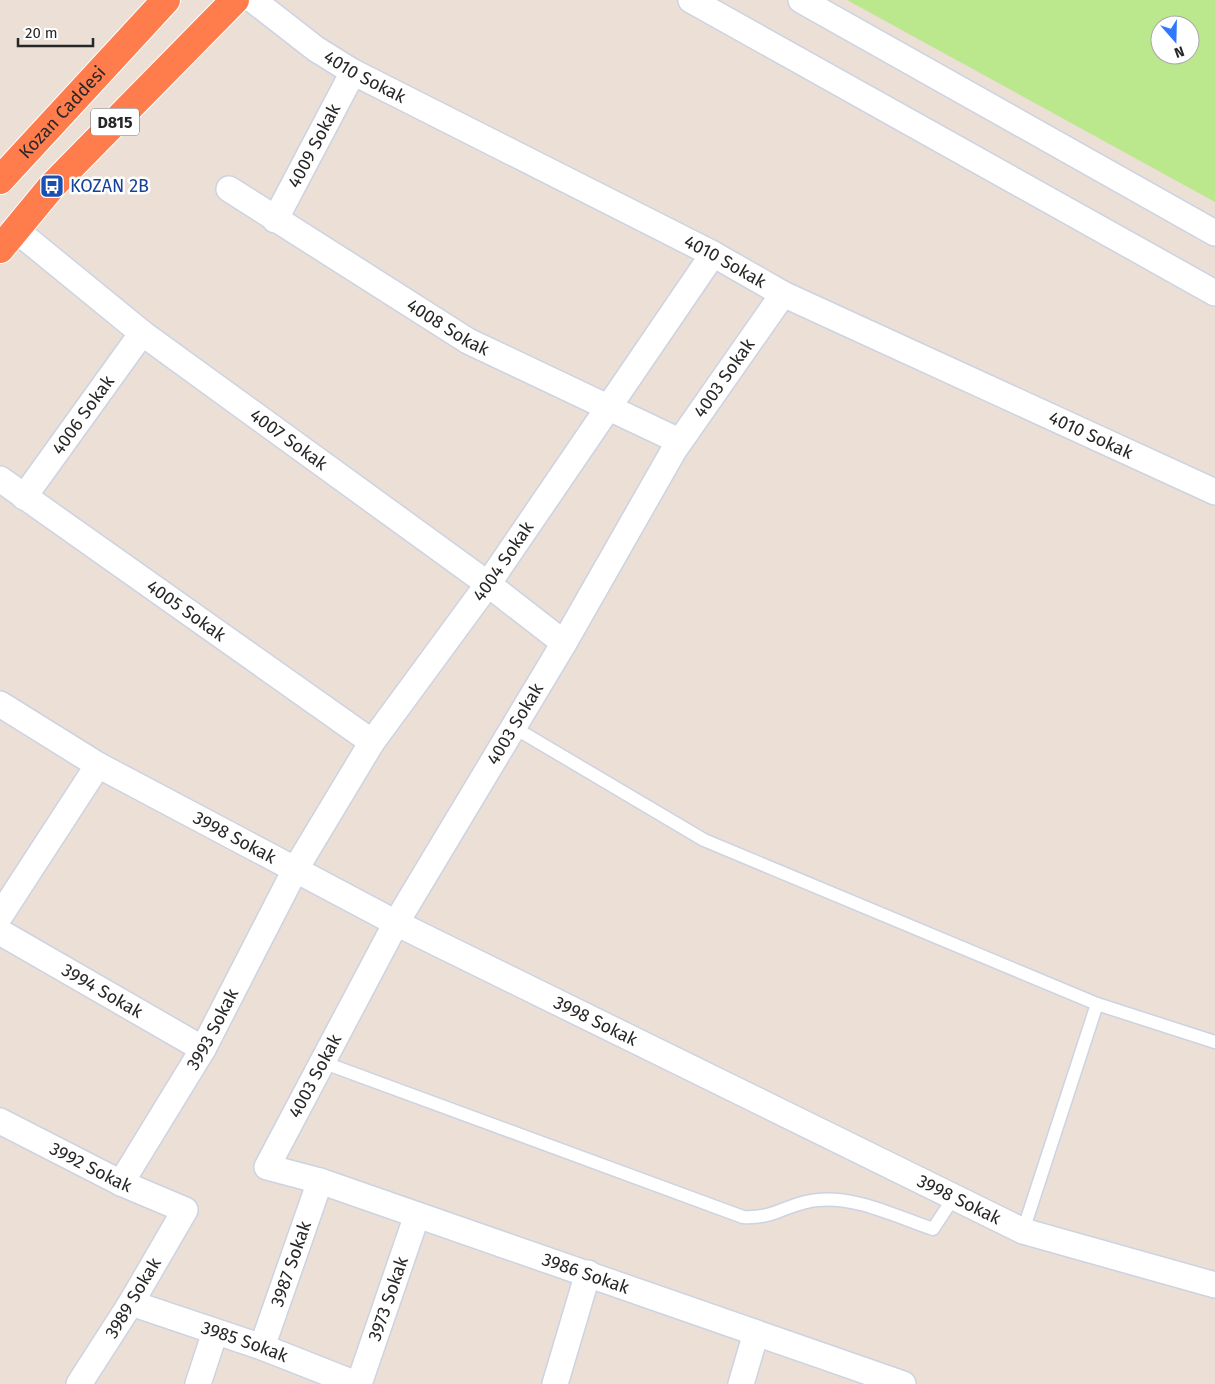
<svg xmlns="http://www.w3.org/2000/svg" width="1215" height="1384" font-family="'Fira Sans',sans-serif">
  <rect width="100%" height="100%" fill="#ebdfd6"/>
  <path fill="#bbe78d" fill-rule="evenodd" d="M847 0H1215V202ZM1160 25H1190V55H1160Z"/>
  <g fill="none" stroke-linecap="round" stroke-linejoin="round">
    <g stroke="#ccd3e2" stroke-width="15">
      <g id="lane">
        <polyline points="513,727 704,840 1097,1004 1215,1042"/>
        <path d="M322 1062 743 1217C776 1219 789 1202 818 1200 856 1196 897 1217 933 1229L954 1197"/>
        <polyline points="1023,1231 1097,1004"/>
      </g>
    </g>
    <g stroke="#ccd3e2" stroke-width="28">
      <g id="street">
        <path id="s1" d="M253 0 316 49 353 72 713 254 783 294 1215 492"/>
        <polyline points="691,0 1215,293"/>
        <polyline points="801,0 1215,233"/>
        <path id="s2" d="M229 189 468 341 679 441"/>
        <path id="s3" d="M275 220 353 72"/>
        <path id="s4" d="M16 230 142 333 488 584 564 643"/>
        <path id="s5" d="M783 294 674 450 564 643 396 923 267 1167 320 1181 903 1384"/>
        <path id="s6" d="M0 479 372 742"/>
        <path id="s7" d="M24 497 142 333"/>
        <path id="s8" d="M0 704 98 765 396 923 1023 1231 1215 1285"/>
        <polyline points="0,916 98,765"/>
        <path id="s9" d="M0 932 203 1049"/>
        <path id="s10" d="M0 1121 121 1183 185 1210 131 1303 79 1384"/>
        <path id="s11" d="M121 1183 203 1049 295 870 372 742 488 584 713 254"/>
        <path id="s12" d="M131 1303 262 1347 356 1384"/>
        <path id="s13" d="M262 1347 320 1181"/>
        <polyline points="198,1384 215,1332"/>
        <path id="s14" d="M359 1384 417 1215"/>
        <polyline points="555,1384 588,1273"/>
        <polyline points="741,1384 756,1333"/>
      </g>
    </g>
    <g stroke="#fff" stroke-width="30">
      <g id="highway">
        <path id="s15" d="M0 180 166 0"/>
        <polyline points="0,249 52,186 235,0"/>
      </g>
    </g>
    <use href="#lane" stroke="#fff" stroke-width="12"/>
    <use href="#street" stroke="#fff" stroke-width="25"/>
    <use href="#highway" stroke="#ff7c4d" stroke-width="28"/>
  </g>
  <defs>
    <g id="bus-square" transform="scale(1.25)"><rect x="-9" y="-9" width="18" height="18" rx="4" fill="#1a4fb4" stroke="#fff"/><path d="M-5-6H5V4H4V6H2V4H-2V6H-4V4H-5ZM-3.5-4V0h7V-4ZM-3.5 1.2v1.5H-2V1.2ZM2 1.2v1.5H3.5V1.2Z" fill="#fff"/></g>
  </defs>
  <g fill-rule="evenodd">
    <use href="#bus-square" x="52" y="186"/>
  </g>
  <g text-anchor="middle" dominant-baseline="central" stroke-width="5" stroke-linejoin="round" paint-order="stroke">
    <rect fill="#fff" stroke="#686868" stroke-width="1" x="91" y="108.5" width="48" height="27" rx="4"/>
    <g font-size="16" font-weight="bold" fill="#272727">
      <text x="115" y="122">D815</text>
    </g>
    <g font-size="18" fill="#272727" stroke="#fff">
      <text stroke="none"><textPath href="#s1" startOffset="136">4010 Sokak</textPath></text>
      <text stroke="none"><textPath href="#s15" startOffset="92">Kozan Caddesi</textPath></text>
      <text stroke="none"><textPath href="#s3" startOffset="84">4009 Sokak</textPath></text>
      <text stroke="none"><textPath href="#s1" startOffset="541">4010 Sokak</textPath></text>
      <text stroke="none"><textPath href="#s2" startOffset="259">4008 Sokak</textPath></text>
      <text transform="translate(724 378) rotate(-55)">4003 Sokak</text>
      <text stroke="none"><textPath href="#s7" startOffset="101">4006 Sokak</textPath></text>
      <text stroke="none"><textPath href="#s1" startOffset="946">4010 Sokak</textPath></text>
      <text stroke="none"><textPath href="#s4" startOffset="344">4007 Sokak</textPath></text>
      <text stroke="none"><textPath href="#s11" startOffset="731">4004 Sokak</textPath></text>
      <text stroke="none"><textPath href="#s6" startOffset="228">4005 Sokak</textPath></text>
      <text transform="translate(515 724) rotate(-59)">4003 Sokak</text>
      <text stroke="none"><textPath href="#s8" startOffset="270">3998 Sokak</textPath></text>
      <text stroke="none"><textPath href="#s9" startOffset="118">3994 Sokak</textPath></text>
      <text stroke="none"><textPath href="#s8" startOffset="675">3998 Sokak</textPath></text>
      <text stroke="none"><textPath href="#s11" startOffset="179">3993 Sokak</textPath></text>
      <text transform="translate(315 1076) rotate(-62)">4003 Sokak</text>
      <text stroke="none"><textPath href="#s10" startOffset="102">3992 Sokak</textPath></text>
      <text stroke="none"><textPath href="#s8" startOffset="1080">3998 Sokak</textPath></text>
      <text stroke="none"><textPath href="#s13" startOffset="88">3987 Sokak</textPath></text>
      <text stroke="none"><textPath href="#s5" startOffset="1351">3986 Sokak</textPath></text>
      <text transform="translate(133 1298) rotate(-59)">3989 Sokak</text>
      <text stroke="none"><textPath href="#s14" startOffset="90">3973 Sokak</textPath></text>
      <text stroke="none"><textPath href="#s12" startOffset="120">3985 Sokak</textPath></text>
    </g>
    <g font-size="18" fill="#164399" stroke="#fff" text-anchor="start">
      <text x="70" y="186">KOZAN 2B</text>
    </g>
  </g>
  <g transform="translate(1175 40) rotate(160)"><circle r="24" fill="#ffffff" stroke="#a9a9a9"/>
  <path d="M0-4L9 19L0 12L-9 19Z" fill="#2f79ff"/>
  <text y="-8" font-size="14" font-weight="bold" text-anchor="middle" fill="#272727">N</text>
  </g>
  <path d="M18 38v8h75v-8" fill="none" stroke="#272727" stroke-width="2.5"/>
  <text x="25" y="38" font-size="15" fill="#272727" stroke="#ffffff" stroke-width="4" paint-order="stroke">20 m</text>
</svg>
